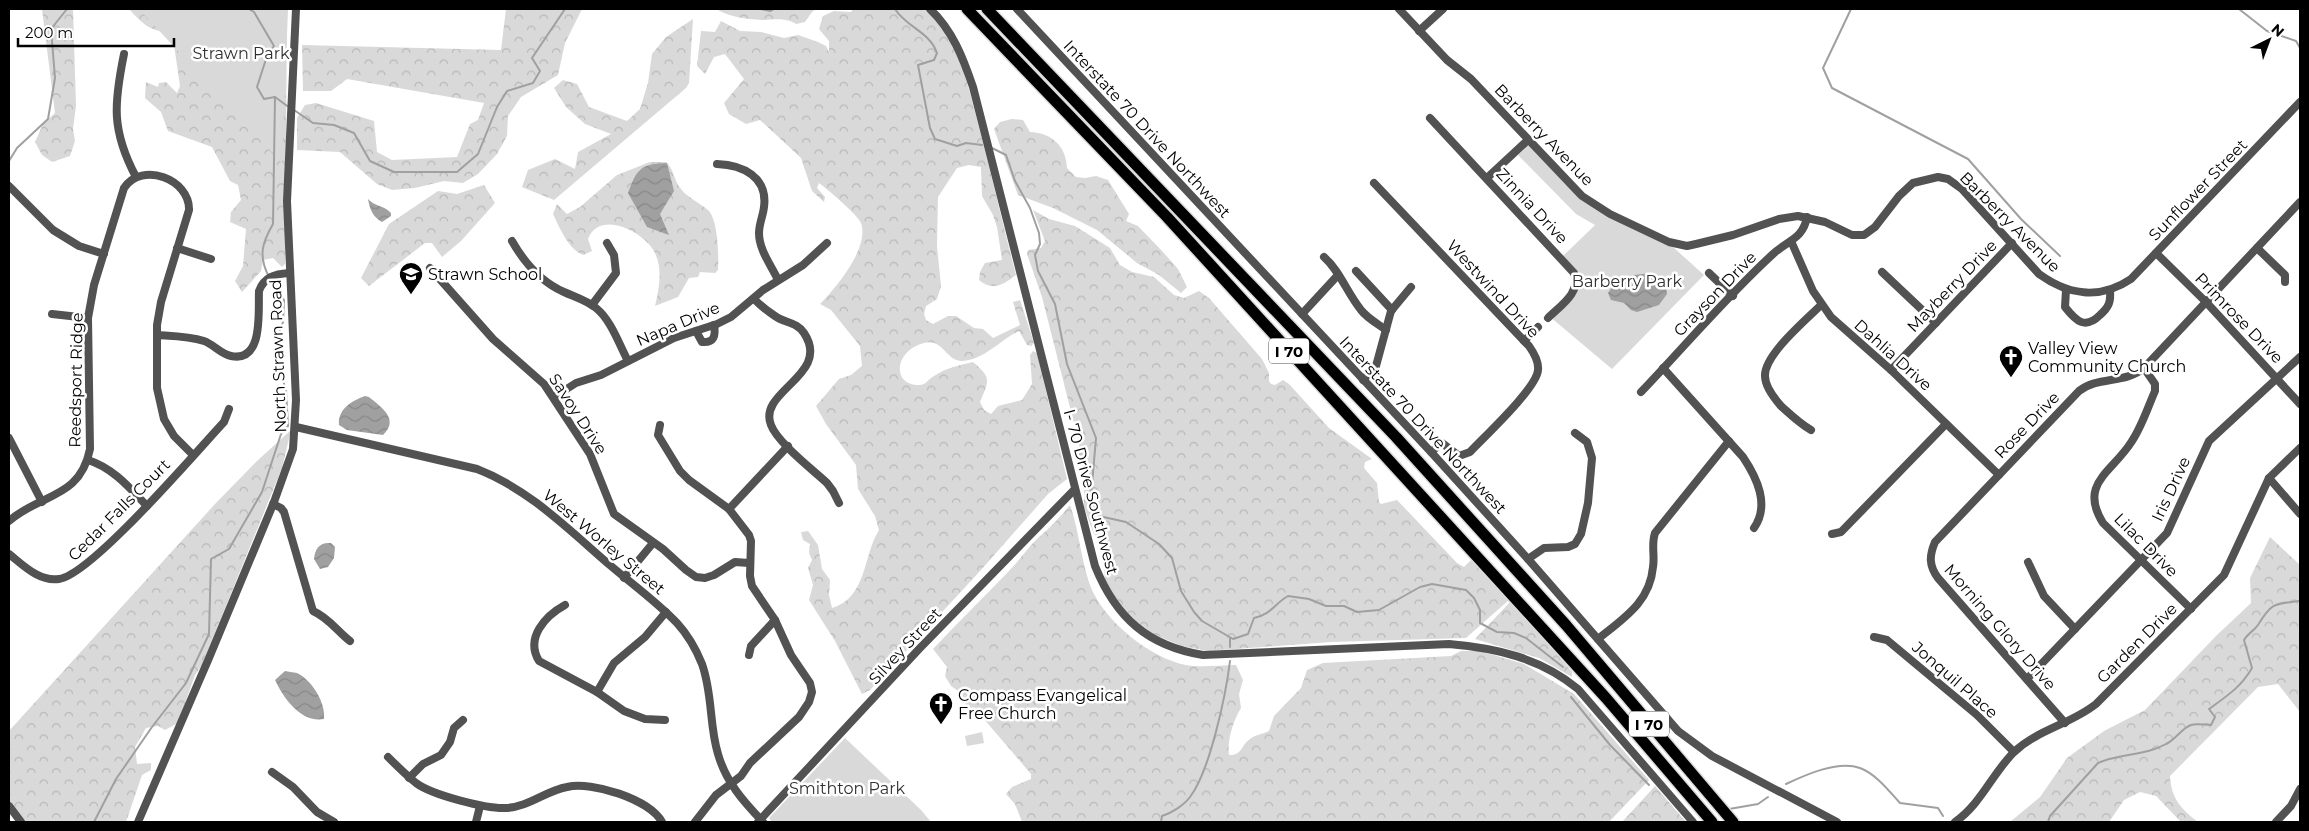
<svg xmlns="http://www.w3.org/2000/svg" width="2309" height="831" font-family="Montserrat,sans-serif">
  <defs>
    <pattern id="forest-crowns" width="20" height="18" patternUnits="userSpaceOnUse" patternTransform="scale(1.25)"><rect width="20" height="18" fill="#d9d9d9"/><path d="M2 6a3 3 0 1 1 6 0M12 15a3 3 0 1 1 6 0" fill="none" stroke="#b8b8b8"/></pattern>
    <pattern id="water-waves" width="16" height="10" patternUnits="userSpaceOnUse" patternTransform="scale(1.25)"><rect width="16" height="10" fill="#a0a0a0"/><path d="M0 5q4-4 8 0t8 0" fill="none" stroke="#888"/></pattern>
  </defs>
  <rect width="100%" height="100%" fill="#fff"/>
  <g fill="url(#forest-crowns)">
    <polygon points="42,9 73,9 76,106 73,129 75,141 70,156 52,162 42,155 35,142 43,124 55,113"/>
    <path d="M129 9H287L285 264 282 267 273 258 263 260 261 271 242 292 235 281 243 266 246 229 230 222 231 212 241 200 238 185 230 181 212 147 168 131 161 112 145 98 146 82 158 87 159 83 166 82 177 93 180 86 173 38 168 32C149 31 142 23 129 9Z"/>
    <polygon points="506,9 582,9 565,43 558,75 521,97 508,116 507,136 497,154 478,174 463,183 444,181 415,188 392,190 377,184 340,152 297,150 297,118 305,105 316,103 374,121 377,152 392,160 457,157 470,124 478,120 484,103 347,79 331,91 303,91 302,45 501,50"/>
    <path d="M716 9H816L812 12 805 22 796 24C784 17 775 20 762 20 745 19 730 17 716 9Z"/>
    <path d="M853 9H924C961 40 970 94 982 139 994 184 1004 230 1016 275 1004 284 993 292 979 280L980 272 985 263 1002 260 997 227 993 215 982 196 981 167 969 165 957 168 938 197 937 246 941 286 937 299 926 306 924 314 926 320 933 324 948 316H956L974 328 983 329 993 338 1020 325 1013 302 1020 300 1034 343 1031 346 1027 345 1019 331C1000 340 984 360 962 361 944 361 943 332 916 346 895 356 893 384 918 385 926 386 928 379 934 376 946 368 960 365 973 362 992 378 989 380 980 402L984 410 991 414 998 406 1022 400 1032 384 1030 355 1033 351 1037 353 1067 479 1048 494 981 570 870 690 862 694 835 641 809 600 813 585 808 568 812 560 809 553 810 544 803 540 801 532 808 531 818 545 822 569 830 580 829 595 832 608C867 598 863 555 879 530L875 516 858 489 856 465 826 424 816 406 839 379 851 375 862 366 860 346 831 310 820 304C836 288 870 247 861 223 859 216 826 188 819 183L817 188 825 197 824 202 812 191 801 158 760 120 746 124 729 114 724 103 744 79 725 54 714 57 705 74 697 66 701 31 715 32 721 21 740 31 761 32 784 38 798 35 818 42 826 46 829 52V41L819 29 823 16 834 11 851 12Z"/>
    <polygon points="693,19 689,83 686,88 554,200 522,187 528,170 555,159 575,169 578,152 611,134 585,124 566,107 554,88 563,80 577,84 589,107 627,121 640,109 648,83 652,54 666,37"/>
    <path d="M1012 119 1023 120 1030 132C1052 133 1066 146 1067 168L1076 177 1085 178 1096 176 1108 180 1129 214 1126 221 1138 226 1163 252 1178 269 1187 287 1181 293 1159 275 1137 263 1097 230 1053 208 1018 195 994 129 1000 122Z"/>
    <path d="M650 162H666C674 169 674 181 681 189 687 197 700 203 708 210 718 219 719 256 718 270L715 273 700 272 698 277 689 278 678 297 655 306C659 289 663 270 655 253 646 233 600 208 588 239L592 251 583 255C569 250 559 227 553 214L557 204 567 214 580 207 617 175Z"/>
    <polygon points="484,185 495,203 461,241 442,257 432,243 425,243 369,286 361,278 389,224 438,191 457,194"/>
    <polygon points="1033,210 1049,219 1075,226 1110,248 1120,265 1132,272 1154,277 1174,295 1184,298 1199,291 1209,298 1262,359 1269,373 1269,381 1271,384 1275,385 1283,380 1289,384 1329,428 1372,459 1365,462 1364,468 1377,483 1379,502 1381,504 1397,500 1457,563 1464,567 1472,559 1510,599 1466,638 1331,642 1208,651 1182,646 1148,632 1129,617 1105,582 1103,549 1093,532 1084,507 1084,474 1079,455 1079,443 1042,297 1027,254 1028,250 1041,248 1045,241"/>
    <polygon points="291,430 282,468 202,665 195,675 178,723 165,730 158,726 146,728 135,747 137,764 151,763 151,770 142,775 126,822 24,822 9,802 9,731 215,504 257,461"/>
    <path d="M1070 505C1080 533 1082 570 1094 594 1110 626 1158 664 1194 666 1207 667 1222 665 1236 665L1243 680 1239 694 1241 708C1233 721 1227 740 1229 755 1242 756 1241 745 1250 739 1254 735 1263 734 1269 731L1274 716 1301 688 1307 670 1323 663 1451 656 1461 651H1480L1524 664 1574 694 1649 780 1609 822H1022L1015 804 1006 794 1012 787 1031 779V774L983 718 967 707 961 693 951 686 945 676 947 667 933 649C958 622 985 596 1010 570 1020 560 1028 547 1038 538 1050 528 1060 517 1070 505Z"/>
    <path d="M2270 537 2300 565V712L2278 684 2258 687 2170 776C2171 798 2181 809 2198 822H2181L2156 796 2140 792 2124 800 2109 822H2010L2040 797 2067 758 2104 731 2145 710 2216 636 2251 603 2250 578Z"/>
    <polygon points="1512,600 1572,672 1572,677 1539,658 1475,639"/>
    <polygon points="1655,786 1686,822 1622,822"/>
  </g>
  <g fill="#d9d9d9">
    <polygon points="139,9 288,9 282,163"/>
    <polygon points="1529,145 1569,187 1643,233 1673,247 1704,275 1612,369 1549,316 1565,301 1576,279 1561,258 1595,225 1576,214 1518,155"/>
    <polygon points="982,732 984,743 967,746 965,736"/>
    <polygon points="845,738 921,810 931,822 772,822 769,818"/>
  </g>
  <g fill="url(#water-waves)">
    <path d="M667 163 674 191 660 214 669 235 647 227 628 193C637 169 640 164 667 163Z"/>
    <path d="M368 199C374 206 385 206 391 213V216L382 222C373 217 370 210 368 199Z"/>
    <path d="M1650 273C1661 277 1666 281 1667 294L1659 305 1637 312 1631 310 1624 303 1611 300 1608 293 1612 287 1618 285 1627 276Z"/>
    <path d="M365 396 369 397C381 407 400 419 383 435L347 430 339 425C338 409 351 401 365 396Z"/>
    <path d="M331 543 335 547 334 558 328 567 320 569 314 559C315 548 320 542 331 543Z"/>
    <path d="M285 671C288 672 293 672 297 673 312 680 326 703 324 719 301 723 284 699 275 680Z"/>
  </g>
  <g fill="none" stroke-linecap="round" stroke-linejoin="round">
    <g stroke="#a0a0a0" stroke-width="2">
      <polyline points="249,9 254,12 274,46 267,56 257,87 264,99 275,97 290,108"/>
      <polyline points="761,9 770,11 774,9"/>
      <path d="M895 9C906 27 929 31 937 53L934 60 918 65 930 128 935 139 957 146 966 143 982 145"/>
      <polyline points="1851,9 1823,68 1832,88 1968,159 2021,219 2060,256"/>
      <polyline points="2239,9 2267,31 2296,41 2300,48"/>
      <polyline points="294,110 313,123 334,125 354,133 370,161 394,172 457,172 478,154 497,107 507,91 533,83 540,71 532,58 565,9"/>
      <path d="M992 148 1006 155 1015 181 1030 208 1039 233 1040 244 1035 255 1038 271 1055 304 1067 364 1096 438 1091 496 1099 516 1126 522 1159 544 1172 558 1181 591 1194 612 1202 621 1233 639 1248 634 1254 618C1272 614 1274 604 1288 596L1309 599 1326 606H1344L1357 612 1379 610 1420 587 1432 584 1466 590 1474 598 1480 610V623L1497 632 1514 633 1526 638 1563 667"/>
      <polyline points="9,161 17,148 48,119 55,78 51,29 67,9"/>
      <path d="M269 277C258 256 262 243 273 224L275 97"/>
      <polyline points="1230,647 1230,638"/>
      <polyline points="1571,697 1610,745 1649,785"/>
      <path d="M1786 784C1805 775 1838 760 1860 768 1876 774 1889 791 1900 803L1938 808 1943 816"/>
      <polyline points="1729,809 1758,804 1768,797"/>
      <polyline points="94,822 116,779 152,727 186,683 209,634 211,559 229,549 262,492 281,434 288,426 286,390 278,365 279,354 276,342 283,322 284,300 271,281"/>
      <path d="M1161 822 1162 816C1172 813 1184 805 1190 797 1210 771 1226 694 1230 661"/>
      <path d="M2048 822 2050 816 2098 763C2119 753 2145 756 2166 744 2175 740 2182 728 2191 725 2196 723 2205 725 2211 725L2215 717 2209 709C2227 696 2241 687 2252 668L2244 640C2248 633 2254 631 2258 625 2272 602 2274 604 2300 601"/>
    </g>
    <g stroke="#dbdbdb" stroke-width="14">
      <g id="highway">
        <polyline points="967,9 1167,217 1606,698 1712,822"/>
        <polyline points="987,9 1396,437 1566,625 1733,822"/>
      </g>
    </g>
    <g stroke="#525252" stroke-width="8">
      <path d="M930 9C953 31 963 58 973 87L1095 566C1116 618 1148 646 1203 655L1449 644C1496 648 1541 658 1578 689L1693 822"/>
      <polyline points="1017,9 1431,452 1528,559 1678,731 1712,756 1837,822"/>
      <path d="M1399 9 1447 60 1471 79 1582 196 1610 214 1669 242 1687 246 1696 244 1733 235 1779 219 1798 216 1825 222 1852 235H1864L1875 227 1899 196 1913 183 1938 177 1948 179 1962 189 2039 274C2068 295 2100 300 2131 279L2300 102"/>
      <polyline points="1419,31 1443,9"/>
      <path d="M124 54C114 103 111 130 136 177"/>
      <path d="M1430 118 1574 273C1582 292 1560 306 1548 318"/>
      <path d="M717 164C743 165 768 177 764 207 763 216 759 224 759 233 759 250 771 265 778 280"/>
      <polyline points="1487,178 1528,140"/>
      <path d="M1374 183 1529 346C1534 353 1539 361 1538 370 1537 388 1484 437 1470 452L1459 456 1442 443 1431 452"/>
      <polyline points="9,186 53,230 79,246 104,254"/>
      <path d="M512 241C524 262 541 282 564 292 575 297 586 300 596 308 611 320 619 344 628 361"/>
      <polyline points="1791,241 1813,291 1831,317 1891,370 1999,475"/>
      <polyline points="177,248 211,259"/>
      <polyline points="2257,248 2285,275 2285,282"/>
      <polyline points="2156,253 2206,302 2300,404"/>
      <path d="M1324 257C1340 271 1347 293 1361 310 1367 318 1378 324 1386 330"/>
      <polyline points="430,268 493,339 544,384 590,454 614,514 663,549 686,570 696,577 705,578 714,575 735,562 749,563"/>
      <polyline points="1356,271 1392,310"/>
      <polyline points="1882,272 1936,323"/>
      <polyline points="1709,273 1733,296"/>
      <path d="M2066 290 2065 307C2076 321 2085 330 2100 315 2109 307 2111 302 2110 290"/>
      <path d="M754 299C760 305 767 311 775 316 784 323 797 322 804 333 832 375 757 391 771 425 777 442 813 470 827 483L833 491 839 503"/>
      <polyline points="592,305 616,273 614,255 607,243"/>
      <polyline points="52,314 88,318"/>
      <polyline points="1302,314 1338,275"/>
      <path d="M696 331 702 342C714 343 716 336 714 325"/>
      <path d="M157 335C173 336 189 336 204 341 213 344 221 354 231 356 264 363 258 311 259 291 264 277 275 274 289 273"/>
      <polyline points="1524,341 1538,327"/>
      <path d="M1663 368 1743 457C1757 478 1770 505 1754 528"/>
      <path d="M2144 368 2155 384V391C2148 407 2142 426 2132 441 2113 472 2078 483 2103 523L2191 609"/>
      <polyline points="1891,370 2012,243"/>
      <polyline points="1363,380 1376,366 1391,311 1411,287"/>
      <path d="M1641 392C1685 346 1726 297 1773 254 1788 240 1803 239 1807 217"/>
      <polyline points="554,397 576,383 601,375 674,338 717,324 731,317 763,290 803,265 827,243"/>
      <polyline points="660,425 658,435 680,471 689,480 729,509 749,535 751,541 750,576 752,586 775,620 791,655 810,683 812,692 809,702 799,717 750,763 741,776 716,795 695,822"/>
      <path d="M296 427 477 469C529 489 569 530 611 566 632 584 657 602 677 623 688 635 696 649 702 664 713 695 709 725 718 754 726 782 743 801 763 822"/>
      <path d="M1811 430C1799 423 1791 415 1781 406 1774 398 1765 387 1765 376 1764 355 1806 320 1821 305"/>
      <polyline points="9,438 42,502"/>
      <path d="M88 460C113 468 129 487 147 506"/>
      <polyline points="2269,478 2300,514"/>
      <path d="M273 504 281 508 284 512 313 611C329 618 337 631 350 641"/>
      <polyline points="729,509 788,446"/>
      <path d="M9 521C41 493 80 499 90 449L88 318 94 285 124 188C142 161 190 179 189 210L161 302 157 325V388L164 419 174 436 193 455"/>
      <polyline points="1832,534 1841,532 1946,424"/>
      <path d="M9 554C23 565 39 582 59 579 91 575 197 451 224 422L229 409"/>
      <polyline points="1528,559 1544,548 1568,547 1575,544 1581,534 1588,503 1592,458 1587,442 1575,433"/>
      <polyline points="2028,562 2044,596 2075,629"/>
      <polyline points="624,578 653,543"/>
      <path d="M565 605C545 616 525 638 539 661L597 692 624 711 645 719 665 720"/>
      <polyline points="1874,637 1887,640 1977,715 2014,752"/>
      <path d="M1598 639C1624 618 1650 602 1653 567 1655 555 1651 545 1655 533L1729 441"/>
      <polyline points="749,655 751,646 775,620"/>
      <polyline points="2027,679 2167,533 2209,441 2300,357"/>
      <polyline points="597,692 614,663 645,637 666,612"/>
      <path d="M2065 723 1938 578C1929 566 1929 556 1935 542L2079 391C2098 376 2125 384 2144 368L2300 202"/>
      <path d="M388 757C397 766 406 775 416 783 432 795 486 809 506 808 529 807 545 791 567 787 592 781 649 799 662 822"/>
      <polyline points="272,772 293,787 317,812 334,822"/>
      <polyline points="409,778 423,764 441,755 450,742 454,728 463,720"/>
      <polyline points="9,806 21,822"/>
      <polyline points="138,822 209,658 274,502 293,449 296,400 287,201 296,9"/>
      <polyline points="476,822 480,806"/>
      <polyline points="758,822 919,649 1074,490"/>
      <path d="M1955 822C1981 804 1992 774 2014 752 2037 730 2071 724 2096 704L2224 575 2269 478 2300 448"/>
      <polyline points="2276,822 2291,806 2300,789"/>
    </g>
    <use href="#highway" stroke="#000" stroke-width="11"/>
  </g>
  <defs>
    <g id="school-pin" transform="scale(1.25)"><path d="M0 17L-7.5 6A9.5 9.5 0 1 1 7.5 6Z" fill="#000" stroke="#fff"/><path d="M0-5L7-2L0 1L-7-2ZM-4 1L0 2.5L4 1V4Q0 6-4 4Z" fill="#fff"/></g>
    <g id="church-pin" transform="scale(1.25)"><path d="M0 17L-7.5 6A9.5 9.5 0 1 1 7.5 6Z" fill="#000" stroke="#fff"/><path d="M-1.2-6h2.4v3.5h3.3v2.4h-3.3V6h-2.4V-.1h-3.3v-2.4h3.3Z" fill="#fff"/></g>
  </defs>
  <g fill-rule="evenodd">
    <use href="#school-pin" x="411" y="274"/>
    <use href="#church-pin" x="2011" y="357"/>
    <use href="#church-pin" x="941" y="704"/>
  </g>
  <g text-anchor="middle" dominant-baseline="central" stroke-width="5" stroke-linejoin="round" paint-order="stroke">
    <g fill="#fff" stroke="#4c4c4c" stroke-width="1">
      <rect x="1269" y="338.5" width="40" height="25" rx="4"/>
      <rect x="1629" y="711.5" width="40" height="25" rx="4"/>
    </g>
    <g font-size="15" font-weight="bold" fill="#000">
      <text x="1289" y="351">I 70</text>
      <text x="1649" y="724">I 70</text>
    </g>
    <g font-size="16" fill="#303030" stroke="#fff">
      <text x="241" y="53">Strawn Park</text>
      <text x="1627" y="281">Barberry Park</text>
      <text x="847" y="788">Smithton Park</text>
    </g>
    <g font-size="16" fill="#000" stroke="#fff">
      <text transform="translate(1147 129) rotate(47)">Interstate 70 Drive Northwest</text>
      <text transform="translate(1544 135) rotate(46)">Barberry Avenue</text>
      <text transform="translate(2198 190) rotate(-46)">Sunflower Street</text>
      <text transform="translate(1532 206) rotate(47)">Zinnia Drive</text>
      <text transform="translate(2010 222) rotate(45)">Barberry Avenue</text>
      <text transform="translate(1952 286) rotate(-46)">Mayberry Drive</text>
      <text transform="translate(1493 289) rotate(47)">Westwind Drive</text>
      <text transform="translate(1715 294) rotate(-46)">Grayson Drive</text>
      <text transform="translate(2239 318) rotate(46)">Primrose Drive</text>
      <text transform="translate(678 324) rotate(-23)">Napa Drive</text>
      <text transform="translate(1893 355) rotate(42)">Dahlia Drive</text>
      <text transform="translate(278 356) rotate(-92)">North Strawn Road</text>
      <text transform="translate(76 380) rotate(-89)">Reedsport Ridge</text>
      <text transform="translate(578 414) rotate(57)">Savoy Drive</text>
      <text transform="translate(1423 425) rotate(47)">Interstate 70 Drive Northwest</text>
      <text transform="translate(2027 425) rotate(-46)">Rose Drive</text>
      <text transform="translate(2171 489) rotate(-65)">Iris Drive</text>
      <text transform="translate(1091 492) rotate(75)">I- 70 Drive Southwest</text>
      <text transform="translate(119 510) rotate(-45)">Cedar Falls Court</text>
      <text transform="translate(604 542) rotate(40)">West Worley Street</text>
      <text transform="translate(2146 545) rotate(45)">Lilac Drive</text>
      <text transform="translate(2000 627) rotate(49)">Morning Glory Drive</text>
      <text transform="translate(2137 643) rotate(-45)">Garden Drive</text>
      <text transform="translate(905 646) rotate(-47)">Silvey Street</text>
      <text transform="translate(1955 680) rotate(41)">Jonquil Place</text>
    </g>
    <g font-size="16" fill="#000" stroke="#fff" text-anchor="start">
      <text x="428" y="274">Strawn School</text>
      <text x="2028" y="348">Valley View<tspan x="2028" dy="18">Community Church</tspan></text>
      <text x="958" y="695">Compass Evangelical<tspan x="958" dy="18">Free Church</tspan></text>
    </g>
  </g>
  <rect width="2309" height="831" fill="none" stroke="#000000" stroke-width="20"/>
  <g transform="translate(2269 40) rotate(42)" stroke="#ffffff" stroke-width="4" paint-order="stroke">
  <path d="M0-4L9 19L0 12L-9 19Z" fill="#000000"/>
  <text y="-8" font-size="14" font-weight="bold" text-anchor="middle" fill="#000000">N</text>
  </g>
  <path d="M18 38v8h156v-8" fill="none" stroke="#000000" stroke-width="2.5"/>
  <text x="25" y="38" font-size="15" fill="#000000" stroke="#ffffff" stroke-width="4" paint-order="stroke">200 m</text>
</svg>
